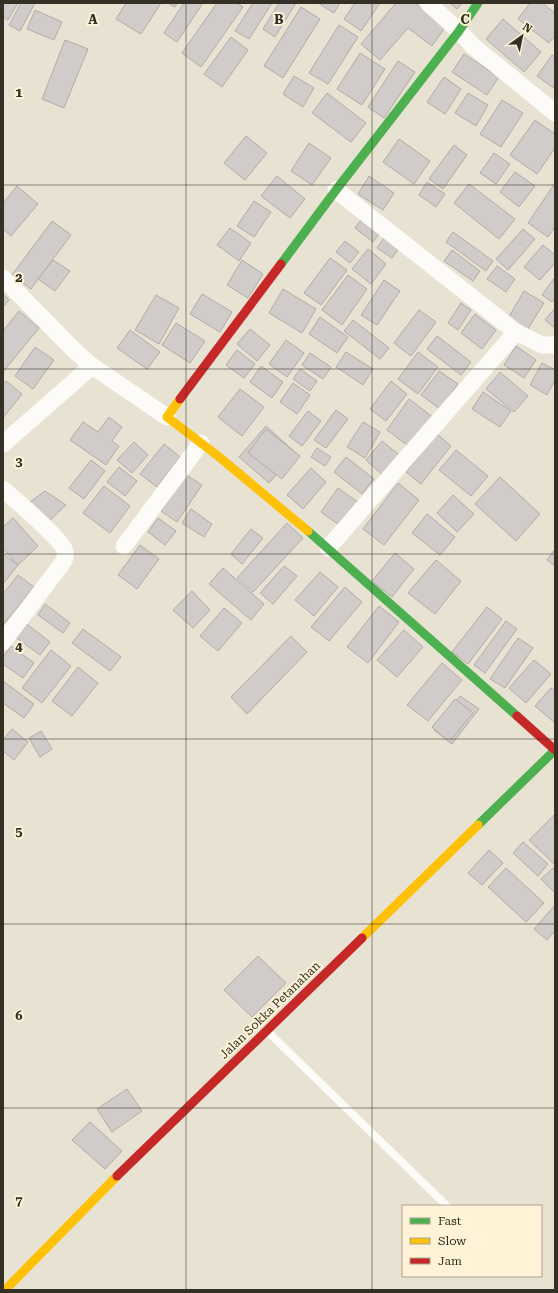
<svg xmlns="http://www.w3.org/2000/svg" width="558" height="1293" font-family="'Roboto Serif',serif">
  <rect width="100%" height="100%" fill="#e8e2d2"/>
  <g fill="#d1cbc9" stroke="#b2aca9">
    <polygon points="3,3 18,3 8,20 3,17"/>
    <polygon points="21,3 35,3 20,31 9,25"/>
    <polygon points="126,3 161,3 141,34 116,19"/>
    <polygon points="168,3 177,3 175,7"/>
    <polygon points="184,3 203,3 177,42 164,33"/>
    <polygon points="217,3 237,3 243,7 201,67 182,53"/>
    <polygon points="253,3 272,3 249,39 235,31"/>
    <polygon points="279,3 296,3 275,37 263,29"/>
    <polygon points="318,3 340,3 334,13"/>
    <polygon points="355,3 380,3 361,31 344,19"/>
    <polygon points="396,3 415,3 446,26 432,46 408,28 380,60 361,44"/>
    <polygon points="450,3 462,3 457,9"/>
    <polygon points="530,3 542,3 555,13 555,36 549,43 518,19"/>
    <polygon points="301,7 320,19 283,78 264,66"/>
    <polygon points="35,10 62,22 54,40 27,29"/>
    <polygon points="503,19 541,52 524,72 486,39"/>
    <polygon points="339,25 358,37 328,84 309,73"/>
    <polygon points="231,37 248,50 222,87 204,74"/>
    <polygon points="65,40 88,49 64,108 42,99"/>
    <polygon points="360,53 385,69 362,105 337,89"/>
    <polygon points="464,54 499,77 487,95 452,72"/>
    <polygon points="552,55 555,57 555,89 537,76"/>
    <polygon points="398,61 415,72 384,118 368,107"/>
    <polygon points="294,76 314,88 303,107 283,94"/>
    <polygon points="444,77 461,89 445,114 427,102"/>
    <polygon points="327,93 366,123 351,142 312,113"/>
    <polygon points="468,93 488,105 476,126 455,113"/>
    <polygon points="502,100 523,113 501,147 480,134"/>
    <polygon points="535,120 555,134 555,148 537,174 510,155"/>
    <polygon points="246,136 267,153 245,180 224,163"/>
    <polygon points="399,139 430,161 414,184 383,162"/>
    <polygon points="309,143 331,158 312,185 291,171"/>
    <polygon points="454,145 467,155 443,189 429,179"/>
    <polygon points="494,153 510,164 496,184 480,173"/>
    <polygon points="515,172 535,186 519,207 500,192"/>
    <polygon points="277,176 305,199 290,218 261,196"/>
    <polygon points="369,176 394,193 383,210 358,194"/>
    <polygon points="427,182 445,194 436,207 419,195"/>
    <polygon points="555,183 555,227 548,237 528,223"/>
    <polygon points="469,184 515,219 499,239 454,203"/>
    <polygon points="17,186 38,204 11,236 3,229 3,203"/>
    <polygon points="254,201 271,212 254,237 237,226"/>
    <polygon points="364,216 382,230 373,242 355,228"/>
    <polygon points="52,221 71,235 31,289 12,275"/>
    <polygon points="230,228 251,243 239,261 217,245"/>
    <polygon points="523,229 535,239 508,270 496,259"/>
    <polygon points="453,232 493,261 486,271 446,242"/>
    <polygon points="384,238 399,248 392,258 377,248"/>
    <polygon points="345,241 359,252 350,263 336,252"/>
    <polygon points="543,245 555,255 555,263 540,280 524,267"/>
    <polygon points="368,249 386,264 371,284 352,269"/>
    <polygon points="452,250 480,271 473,281 444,261"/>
    <polygon points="330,258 347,270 321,305 304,293"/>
    <polygon points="53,260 70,271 55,291 38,279"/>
    <polygon points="242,260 263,274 248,298 227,285"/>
    <polygon points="497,266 515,279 506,292 487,279"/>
    <polygon points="348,275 367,289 342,325 322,310"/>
    <polygon points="555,277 555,298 552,302 542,295"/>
    <polygon points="384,280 400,291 377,325 361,315"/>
    <polygon points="283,289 316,309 302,333 269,313"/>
    <polygon points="524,291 544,303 526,332 507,320"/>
    <polygon points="3,294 9,300 3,307"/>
    <polygon points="202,294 232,312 220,332 190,314"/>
    <polygon points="156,295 179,308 159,344 135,330"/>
    <polygon points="461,303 471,310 458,330 448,323"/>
    <polygon points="555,308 555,328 545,320"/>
    <polygon points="419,310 436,322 411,356 394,343"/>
    <polygon points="19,311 39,328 3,372 3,331"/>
    <polygon points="475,314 496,330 482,349 461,333"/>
    <polygon points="320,317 348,337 337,353 309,334"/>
    <polygon points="353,320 389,348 380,359 344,331"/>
    <polygon points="176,323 205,341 190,363 162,345"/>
    <polygon points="250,329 270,345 257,361 237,344"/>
    <polygon points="130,330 160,352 147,369 117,348"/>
    <polygon points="437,336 471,362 461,375 427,349"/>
    <polygon points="286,340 304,353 287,377 269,364"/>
    <polygon points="516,346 536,360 524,378 504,365"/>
    <polygon points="35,347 54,360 33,389 15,376"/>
    <polygon points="237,350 255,364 244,378 226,365"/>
    <polygon points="346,352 373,369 363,385 336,367"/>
    <polygon points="418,352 438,367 418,394 398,379"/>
    <polygon points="310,353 331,367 323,379 302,365"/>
    <polygon points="542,363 555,370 555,380 547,395 530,385"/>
    <polygon points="261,366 283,382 272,398 250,382"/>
    <polygon points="300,369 317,381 310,391 293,379"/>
    <polygon points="439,371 458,384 440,409 421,395"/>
    <polygon points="500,372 528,396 514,412 486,389"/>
    <polygon points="6,381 22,394 3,418 3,385"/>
    <polygon points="391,381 407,394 386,421 370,409"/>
    <polygon points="293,383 310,395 297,414 280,402"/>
    <polygon points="240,389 264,407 242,436 218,417"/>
    <polygon points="483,392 511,411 500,427 472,409"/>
    <polygon points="409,399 434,418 411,448 387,430"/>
    <polygon points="336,410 348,419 326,448 314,440"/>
    <polygon points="308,411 321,421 302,446 289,436"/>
    <polygon points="109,417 122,427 112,441 119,446 106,465 70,440 83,422 98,432"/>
    <polygon points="363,422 380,432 365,458 347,447"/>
    <polygon points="266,426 296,453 269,483 239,457"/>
    <polygon points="266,429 300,456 282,479 248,453"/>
    <polygon points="437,434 451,446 421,484 406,472"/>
    <polygon points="382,441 403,458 386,478 366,460"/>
    <polygon points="134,442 148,455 132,473 117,460"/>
    <polygon points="164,444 180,457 157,487 140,474"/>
    <polygon points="317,448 331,457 325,466 311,457"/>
    <polygon points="456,450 488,476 471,496 439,470"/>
    <polygon points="346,457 374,479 362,494 334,472"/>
    <polygon points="91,460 105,471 84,499 69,488"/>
    <polygon points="119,467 137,481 125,496 107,482"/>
    <polygon points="311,468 326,482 303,509 287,495"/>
    <polygon points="185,474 202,485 177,522 161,511"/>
    <polygon points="500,477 540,514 516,541 475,504"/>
    <polygon points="398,483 419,500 384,545 363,529"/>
    <polygon points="104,486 130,506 110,533 83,513"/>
    <polygon points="338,488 359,503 342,527 321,512"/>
    <polygon points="45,491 66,505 48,522 26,505"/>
    <polygon points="453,495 474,514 457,532 437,513"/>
    <polygon points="191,509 212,524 204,537 182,523"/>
    <polygon points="427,514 455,537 440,555 412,533"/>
    <polygon points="13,518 38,546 18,565 3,549 3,527"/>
    <polygon points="158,518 176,531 165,545 148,532"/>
    <polygon points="287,523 303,538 253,592 237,578"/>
    <polygon points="251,529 263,538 242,564 231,554"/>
    <polygon points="140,545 159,559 137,589 118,575"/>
    <polygon points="555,549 555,566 547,560"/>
    <polygon points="395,553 414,569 392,597 372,581"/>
    <polygon points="3,554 18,565 3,584"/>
    <polygon points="436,560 461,581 435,614 408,593"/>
    <polygon points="284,566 297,576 273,604 260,593"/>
    <polygon points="223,568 264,604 251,620 209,584"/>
    <polygon points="320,572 338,587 314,616 295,600"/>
    <polygon points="18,575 34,587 3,625 3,594"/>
    <polygon points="345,587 362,602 329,641 311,627"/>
    <polygon points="192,591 210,610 193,628 173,610"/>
    <polygon points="45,604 70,623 63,633 38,615"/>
    <polygon points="379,606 399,622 368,663 347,647"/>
    <polygon points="487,607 502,619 468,664 452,652"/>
    <polygon points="224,608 242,623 218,651 200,636"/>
    <polygon points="506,621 517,629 485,673 474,665"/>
    <polygon points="24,622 50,642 40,655 14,636"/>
    <polygon points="83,629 121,657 110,671 72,643"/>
    <polygon points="404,630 423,647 397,677 377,660"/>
    <polygon points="291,636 307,652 247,714 231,697"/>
    <polygon points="518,638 533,648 505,688 490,679"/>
    <polygon points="11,646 34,663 23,678 3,664 3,657"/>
    <polygon points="51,650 71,666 42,703 22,688"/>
    <polygon points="534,660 551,674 526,703 509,688"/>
    <polygon points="442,663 462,680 428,721 407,705"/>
    <polygon points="78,667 98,683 72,716 52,701"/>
    <polygon points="3,681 34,704 24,718 3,703"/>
    <polygon points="551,688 555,691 555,723 535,706"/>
    <polygon points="460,696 479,709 452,744 434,730"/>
    <polygon points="455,699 473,713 449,742 432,727"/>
    <polygon points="12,729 28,742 14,760 3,751 3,740"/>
    <polygon points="41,731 52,749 40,757 29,738"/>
    <polygon points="555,814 555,865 529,840"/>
    <polygon points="523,842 548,864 538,876 513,853"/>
    <polygon points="489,850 503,863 482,885 468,873"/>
    <polygon points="506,868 544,903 526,922 488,887"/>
    <polygon points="553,868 555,871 555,893 541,879"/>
    <polygon points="555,905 555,931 547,940 534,929"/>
    <polygon points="258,956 286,983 252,1017 224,990"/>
    <polygon points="127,1089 142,1111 112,1132 97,1109"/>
    <polygon points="90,1122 122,1151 105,1169 72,1140"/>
  </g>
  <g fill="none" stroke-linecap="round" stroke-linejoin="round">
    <polyline stroke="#fcfbf8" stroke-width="8" points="267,1031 447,1206"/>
    <g stroke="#fcfbf8" stroke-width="17">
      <polyline points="428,3 459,31 473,46 555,113"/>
      <polyline points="336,190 516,332 542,345 555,345"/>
      <polyline points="3,278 75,351 92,366 167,417"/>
      <polyline points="3,444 92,366"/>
      <path d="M3 489C15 500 61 538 65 551 66 555 65 557 64 561L3 642"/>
      <polyline points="124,546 201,443"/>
      <polyline points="328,548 516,332"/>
    </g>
    <g stroke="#4caf50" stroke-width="9">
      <polyline points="281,264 336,190 459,31 478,3"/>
      <polyline points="308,531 517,716"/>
      <polyline points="478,825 555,750"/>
    </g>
    <g stroke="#ffc107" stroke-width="9">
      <polyline points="180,399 167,417 218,456 308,531"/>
      <polyline points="362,938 478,825"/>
      <polyline points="5,1290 117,1176"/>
    </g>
    <g stroke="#c62828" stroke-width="9">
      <polyline points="180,399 281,264"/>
      <polyline points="517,716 555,750"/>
      <polyline points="117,1176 362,938"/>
    </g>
  </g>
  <path fill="none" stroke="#343025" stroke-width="1" stroke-opacity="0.55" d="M186 3V1290M372 3V1290M3 185H555M3 369H555M3 554H555M3 739H555M3 924H555M3 1108H555"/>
  <g text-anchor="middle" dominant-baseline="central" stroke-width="4" stroke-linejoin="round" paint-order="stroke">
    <g font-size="12" fill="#343025" stroke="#fef2d7">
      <text transform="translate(270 1010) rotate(-44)">Jalan Sokka Petanahan</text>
    </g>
  </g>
  <g font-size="13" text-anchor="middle" font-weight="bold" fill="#343025" stroke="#fef2d7" stroke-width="4" stroke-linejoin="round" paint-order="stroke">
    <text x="93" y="24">A</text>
    <text x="279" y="24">B</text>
    <text x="465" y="24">C</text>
    <text x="19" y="97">1</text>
    <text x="19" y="282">2</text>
    <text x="19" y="466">3</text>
    <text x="19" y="651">4</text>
    <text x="19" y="836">5</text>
    <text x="19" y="1020">6</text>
    <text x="19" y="1205">7</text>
  </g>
  <rect width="558" height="1293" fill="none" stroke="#343025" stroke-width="8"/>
  <rect x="402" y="1205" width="140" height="72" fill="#fef2d7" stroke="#ada490"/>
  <rect x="410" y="1218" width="20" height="6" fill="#4caf50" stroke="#ada490"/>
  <text x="438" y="1225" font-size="12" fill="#343025">Fast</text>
  <rect x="410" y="1238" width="20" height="6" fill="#ffc107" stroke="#ada490"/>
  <text x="438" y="1245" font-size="12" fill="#343025">Slow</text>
  <rect x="410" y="1258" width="20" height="6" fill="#c62828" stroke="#ada490"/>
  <text x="438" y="1265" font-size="12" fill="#343025">Jam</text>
  <g transform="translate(522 36) rotate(33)" stroke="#fef2d7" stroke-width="3" paint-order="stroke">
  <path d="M0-3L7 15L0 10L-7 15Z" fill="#343025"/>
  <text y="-6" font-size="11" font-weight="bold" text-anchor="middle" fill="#343025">N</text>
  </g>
</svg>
